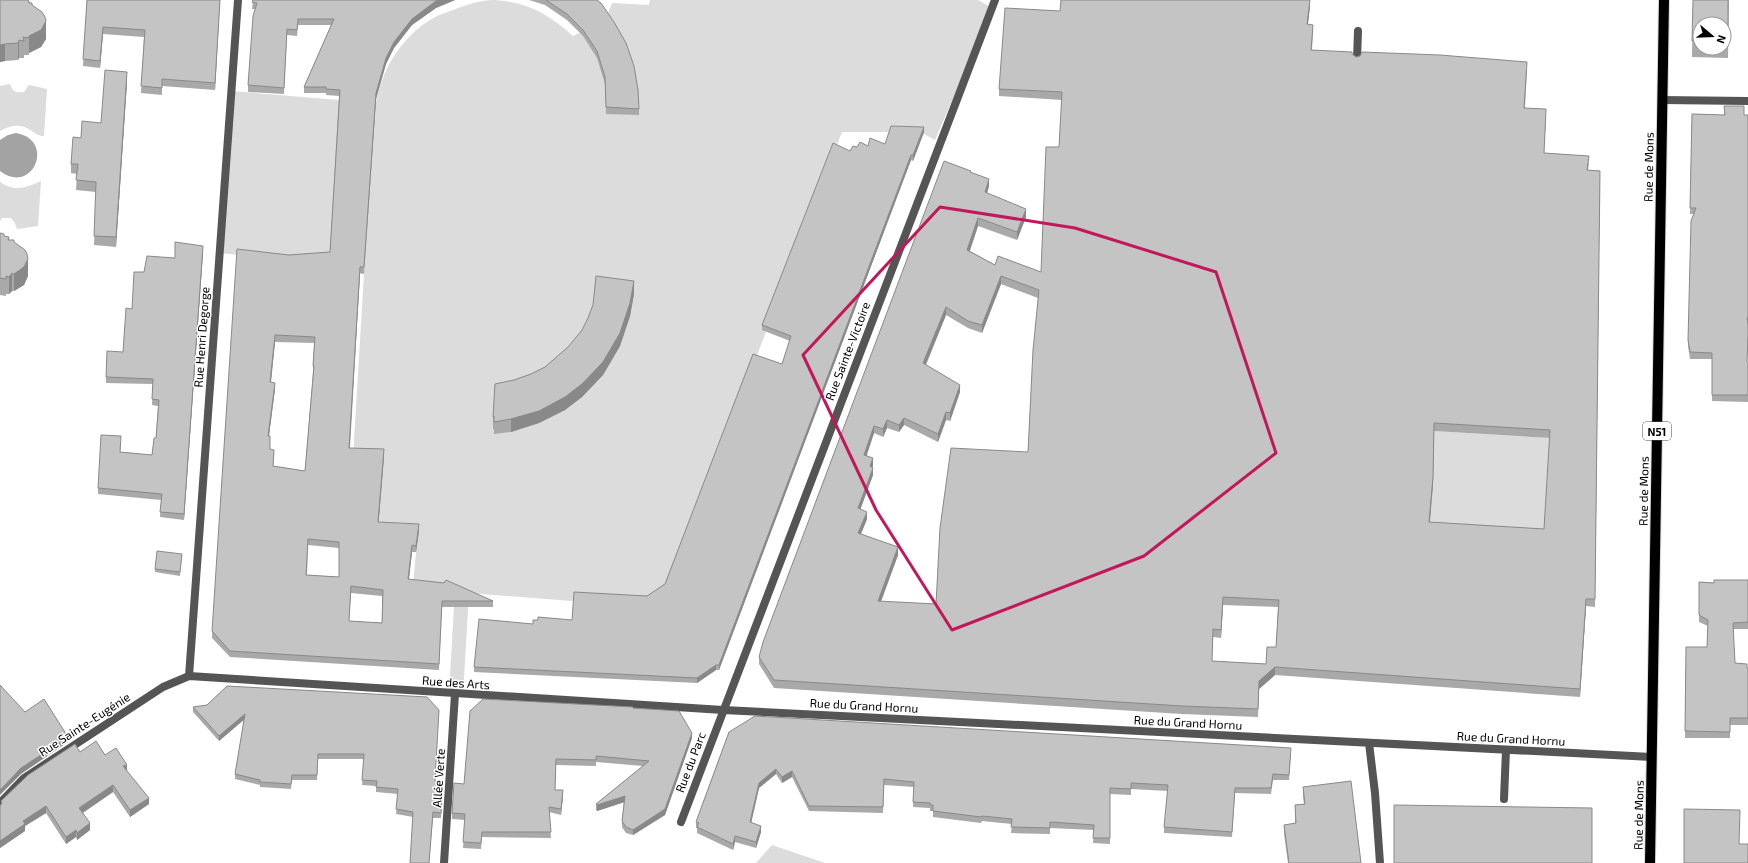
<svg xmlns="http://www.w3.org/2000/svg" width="1748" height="863" font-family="'Exo 2',sans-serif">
  <rect width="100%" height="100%" fill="#fff"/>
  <g fill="#dcdcdc">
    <path d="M494 0C528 2 548 14 573 36L605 21 612 3 649 5 650 0H978L992 8 935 140 920 132H842L670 584 648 607 469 593 463 695 449 693 455 589 413 586 418 530 379 527 383 459 353 457 364 274 328 271 325 263 219 253 231 91 339 100 376 102C378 94 380 86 383 78 391 56 410 32 430 20 439 14 449 12 458 8 470 4 481 0 494 0Z"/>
    <path d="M10 84C13 92 16 93 24 92L29 85 47 89 44 136C39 136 36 134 32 131 21 123 11 125 0 131V86Z"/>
    <path d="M41 181 38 226 17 229 15 223 11 218H2L0 221V182C15 192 25 188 41 181Z"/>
    <polygon points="1434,431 1550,438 1544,537 1429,530 1433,484"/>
    <polygon points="772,845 825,863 756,863"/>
  </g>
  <path fill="#a3a3a3" d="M16 133C56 140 33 196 0 171V140L8 135Z"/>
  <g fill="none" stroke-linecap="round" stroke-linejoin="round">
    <g stroke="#dbdbdb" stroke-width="12">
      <polyline id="primary" points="1650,863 1664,0"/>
    </g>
    <g stroke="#555" stroke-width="8">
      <polyline points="1662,100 1748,101"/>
      <polyline points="1369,743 1375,793 1380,863"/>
      <polyline points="1504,799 1506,750"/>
    </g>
    <g stroke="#555" stroke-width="8">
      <polyline points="1357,59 1358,31"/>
      <polyline points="189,676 238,0"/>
      <polyline points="0,803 24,778 163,687 189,676 723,710 1652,757"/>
      <polyline points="681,822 995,0"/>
      <polyline points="444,863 455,694"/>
    </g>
    <use href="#primary" stroke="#000" stroke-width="10"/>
  </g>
  <g fill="#a9a9a9" fill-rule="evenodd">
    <polygon points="0,0 27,0 32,5 46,39 41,47 29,53 29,55 24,55 24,58 19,58 18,60 5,61 0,62"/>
    <polygon points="87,0 220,0 215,90 162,86 162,95 141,93 144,37 103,34 100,68 83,66"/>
    <path d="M253 0H455L436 8 412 25 394 48 386 64 376 99 364 274 360 273 350 448 384 456 379 522 419 531 416 552H412L409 579 493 601V607H442L439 670 230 657 212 638V631L289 255 330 252 339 96 326 95V93H304V87L331 25H298L297 36 287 35 284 94 248 92V85L255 9H252ZM275 342 314 343 313 366V372L305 471 273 466 274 456 270 449V443L269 436 275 389 271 383ZM308 545 339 548V577L307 575ZM351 593 382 596V623L349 621Z"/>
    <polygon points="529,0 597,0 639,109 639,115 606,114 605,84 597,58 583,36 567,20 545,5"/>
    <path d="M1693 0H1729L1728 58 1692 57ZM1700 24H1724V48H1700Z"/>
    <path d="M1310 6 1308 24 1313 32 1312 50 1352 54 1356 57 1527 69 1525 108 1546 116 1544 153 1589 163 1588 170 1600 171 1595 607 1586 606 1580 697 1275 675 1259 689 1258 717 1182 714 774 688 759 664V657L971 172 989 186 987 193 1026 217 1017 240 978 226 970 251 995 265 1041 272 1059 147 1062 100 999 96V89L1060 11ZM1001 284 1038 298 1028 452 936 604 881 602 898 555 861 534 867 519 860 509 873 475V465L867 455 874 433 883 437 887 428 899 432 904 425 938 442 946 420 950 421 960 392 926 365 946 315 968 328 982 333ZM1434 431 1550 438 1544 529 1430 522 1433 484ZM1223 605 1278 607 1276 647 1266 664 1212 661 1213 637 1221 638Z"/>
    <polygon points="127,82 116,247 94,245 96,192 76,190 77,174 71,173 71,164 81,138 101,123"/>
    <polygon points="1724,106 1744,115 1748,115 1748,342 1747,362 1748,362 1748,402 1712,401 1712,359 1690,359 1688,346 1693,214 1690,214 1692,114 1724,115"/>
    <polygon points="924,132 913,161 911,160 719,670 716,670 697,683 474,672 474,667 538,620 572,620 647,596 665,584 782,364 790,341 762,330 762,325 850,151 857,147 885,144"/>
    <polygon points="0,233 14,243 28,276 24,285 14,291 12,291 9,294 6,294 6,296 0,295"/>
    <polygon points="203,252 184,520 160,517 161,500 98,494 98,488 121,442 120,452 152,455 156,438 158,406 152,405 153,384 106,383 106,377 123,352 132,309 144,272 175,258"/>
    <polygon points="634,294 630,316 620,346 603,375 582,397 565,410 539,423 511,432 494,434 494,429 493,429 493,417 514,380 531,374 545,367"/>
    <polygon points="182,554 180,576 155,572 155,569"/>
    <polygon points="1748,580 1748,629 1733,629 1735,663 1748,668 1748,725 1730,725 1730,738 1685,738 1686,647 1707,647 1708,626 1699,622 1699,582 1714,583"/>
    <polygon points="227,686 436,781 443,787 441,818 433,818 429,863 410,863 413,817 396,814 398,794 376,792 376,786 362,785 364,759 318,759 317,780 292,780 291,789 260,787 260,785 235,779 235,774 244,719 219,741 193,712 193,707 207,705"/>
    <polygon points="633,708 692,738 665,815 633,835 626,833 622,827 622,821 624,802 597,811 596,810 596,804 643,766 596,762 596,766 556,765 555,790 563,796 561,815 549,812 551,838 482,837 481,849 463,848 465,820 452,819 452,813 464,784"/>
    <polygon points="729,732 1291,753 1289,780 1273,780 1271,794 1235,793 1232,837 1164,833 1164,827 1168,791 1131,789 1131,795 1110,794 1110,844 1093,843 1094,830 1050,828 1050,834 1011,833 1012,824 982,821 981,823 933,817 933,811 930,811 930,808 913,807 914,787 884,785 883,813 809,811 792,777 782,783 776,774 759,788 751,823 761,832 756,848 735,842 733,850 697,833 697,828 696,828 696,822"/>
    <polygon points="80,752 105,755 127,771 149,804 130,817 113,792 83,813 90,830 77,840 76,837 66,844 46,813 25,826 25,831 0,848 0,806 1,805 1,801"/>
    <polygon points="1303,787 1361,863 1288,863 1284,834 1284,825 1295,823 1295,805 1304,804 1303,797"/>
  </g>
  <g fill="#898989">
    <polygon points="220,0 215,90 215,83"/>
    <polygon points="440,0 455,0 436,8 412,25 394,48 386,64 376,99 364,274 376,93 386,58 394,42 412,19 436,1"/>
    <polygon points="1310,0 1310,6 1307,32 1307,24"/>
    <polygon points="46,21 46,39 41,47 29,53 29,36"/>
    <polygon points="103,27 103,34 100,68 100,61"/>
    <polygon points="19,40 19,58 18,60 18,43"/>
    <polygon points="5,44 5,61 0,62 0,45"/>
    <polygon points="127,72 127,82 116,247 116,237"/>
    <polygon points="924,127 924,132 913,161 913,155"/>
    <polygon points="911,155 911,160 719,670 719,665"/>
    <polygon points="989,179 989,186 985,200 985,192"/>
    <polygon points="1026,209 1026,217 1017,240 1017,232"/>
    <polygon points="978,218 978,226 967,258 967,250"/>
    <polygon points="203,246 203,252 184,520 184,514"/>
    <polygon points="28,259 28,276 24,285 14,291 14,274"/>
    <polygon points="360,267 360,273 349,454 349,448"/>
    <polygon points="12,273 12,291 9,294 9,277"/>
    <polygon points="1001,276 1001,284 982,333 982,325"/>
    <polygon points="634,281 634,294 630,316 620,346 603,375 582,397 565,410 539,423 511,432 511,419"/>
    <polygon points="946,307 946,315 923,371 923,363"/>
    <polygon points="275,335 275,342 270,389 270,382"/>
    <polygon points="275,383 275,389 268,443 268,436"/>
    <polygon points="960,385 960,392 950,421 950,413"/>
    <polygon points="946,412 946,420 938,442 938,434"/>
    <polygon points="904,418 904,425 899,432 899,425"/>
    <polygon points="887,420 887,428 883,437 883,429"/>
    <polygon points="1434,423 1433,484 1429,530 1429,522"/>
    <polygon points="874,426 874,433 864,462 864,455"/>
    <polygon points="384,449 384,456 378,528 378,522"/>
    <polygon points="873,458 873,465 870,474 870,466"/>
    <polygon points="873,468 873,475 858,516 858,508"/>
    <polygon points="867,512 867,519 858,541 858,533"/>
    <polygon points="419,524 419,531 416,552 416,546"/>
    <polygon points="412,545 412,552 408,586 408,579"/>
    <polygon points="898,547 898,555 878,609 878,601"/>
    <polygon points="1223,597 1223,605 1221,638 1221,630"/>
    <polygon points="1586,599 1586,606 1580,697 1580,689"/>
    <polygon points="716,665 716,670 697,683 697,678"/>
    <polygon points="1275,667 1275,675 1259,689 1258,717 1259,681"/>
    <polygon points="245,714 245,719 219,741 219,736"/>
    <polygon points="692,733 692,738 665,815 633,835 633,830"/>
    <polygon points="68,737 68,742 21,774 0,795 0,790 21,768"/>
    <polygon points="127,765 127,772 123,766"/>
    <polygon points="776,769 776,774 759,788 750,828 750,822 759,783"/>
    <polygon points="792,771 792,777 782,783 782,777"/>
    <polygon points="113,785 113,792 79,815 79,808"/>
    <polygon points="563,790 563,796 561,815 561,809"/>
    <polygon points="625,796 625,802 597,811 597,805"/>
    <polygon points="149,798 149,804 130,817 130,810"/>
    <polygon points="46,806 46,813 25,826 25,831 0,848 0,841 23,821"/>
    <polygon points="90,823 90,830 77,840 77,833"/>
    <polygon points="761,826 761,832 756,848 756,842"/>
    <polygon points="76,830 76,837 66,844 66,837"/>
    <polygon points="735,836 735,842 733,850 733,844"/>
  </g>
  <g fill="#c4c4c4" stroke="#898989" fill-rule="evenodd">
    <polygon points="0,0 27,0 29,1 29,3 32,3 32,5 42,12 45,17 46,21 41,30 29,36 29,38 23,37 24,41 19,40 18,43 5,44 0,45"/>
    <polygon points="87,0 220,0 215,83 162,79 162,88 141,86 145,30 103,27 100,61 83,59"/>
    <path d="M253 0H440L436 1 412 19 394 42 386 58 376 93 364 267H360L349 448 384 449 378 522 419 524 416 546 412 545 408 579 444 583 446 580 493 601H442L439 664 230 651 212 631 237 249 289 255 330 252 340 90 326 89V87H304L334 19H298L297 30 287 29 284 88 248 85 253 16 257 3 252 2ZM275 335 315 337 313 366H314L305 471 273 466 274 450 270 449V436H268L275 383 270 382ZM308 539 339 542V577L306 575ZM351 586 383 590 382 623 349 621Z"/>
    <polygon points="546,0 597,0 601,3 614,22 626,43 634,66 638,90 639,109 606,107 605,77 597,51 583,30 567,14"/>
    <path d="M1061 0H1310L1307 24 1313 25 1311 50 1352 52V54L1356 57 1360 56 1362 52 1440 55 1527 62 1524 108 1546 109 1544 153 1589 156 1587 170 1600 171 1595 599H1586L1580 689 1275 667 1259 681 1258 709 1182 706 774 680 759 657 763 642 944 161 971 171 970 172 989 179 985 192 1026 209 1017 232 978 218 967 250 995 265 998 256 1041 272 1046 147H1059L1062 92 999 89 1005 8 1060 11ZM1001 276 1039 290 1033 350 1028 452 951 448 940 528 936 604 878 601 898 547 858 533 867 512 858 508 873 468 870 466 873 458 864 455 874 426 883 429 887 420 899 425 904 418 938 434 946 412 950 413 960 385 923 363 946 307 968 321 982 325ZM1434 423 1550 430 1544 529 1429 522 1433 477ZM1223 597 1279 600 1276 647H1267L1266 664 1212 661 1213 629 1221 630Z"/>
    <polygon points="1693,0 1728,0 1728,42 1724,42 1724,24 1700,24 1700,41 1692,41"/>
    <polygon points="105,70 127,72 116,237 94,236 96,182 76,180 78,164 71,164 73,137 81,138 82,121 101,123"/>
    <polygon points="1724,106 1744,106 1744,115 1748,115 1748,318 1747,318 1748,325 1748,336 1747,362 1748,362 1748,395 1712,395 1712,353 1690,352 1688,340 1691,221 1696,208 1690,208 1692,114 1725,115"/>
    <polygon points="891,126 924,127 913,155 911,155 719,665 716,665 697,678 474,667 479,619 533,624 533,620 538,620 538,617 572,620 574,592 647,596 665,584 753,354 782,364 791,336 762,325 833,143 850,151 853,146 857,147 860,142 868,146 870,138 885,144"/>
    <polygon points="0,233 4,234 4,236 9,237 8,240 14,240 14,242 25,250 27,254 28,259 24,267 14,274 12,273 9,277 6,276 6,279 0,278"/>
    <polygon points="175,242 203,246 184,514 160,512 162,494 98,488 101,435 121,436 120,452 152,455 154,438 156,438 159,400 152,399 153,379 106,377 107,351 123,352 126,308 132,309 134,272 144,272 147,256 175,258"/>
    <polygon points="596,276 634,281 630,303 620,333 603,362 582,384 565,397 539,411 511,419 494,422 494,416 493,417 495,384 514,380 531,374 545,367 568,347 582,330 588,318 593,305"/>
    <polygon points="157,551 182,554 180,572 155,569"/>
    <polygon points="1714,580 1748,580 1748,622 1733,623 1735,663 1747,664 1747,668 1748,668 1748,718 1730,718 1730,732 1685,731 1686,647 1707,647 1708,620 1699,615 1699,582 1714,583"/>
    <polygon points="0,685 25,712 44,699 68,737 21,768 0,790"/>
    <polygon points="227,686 427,697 439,710 435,781 443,782 441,813 433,812 429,863 410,863 413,812 396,809 398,789 376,787 377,781 362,780 364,754 318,754 317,775 292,775 291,784 260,782 260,780 235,774 245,714 219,736 193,707 207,705"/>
    <polygon points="483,699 633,707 633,708 679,711 692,733 665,809 633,830 626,827 622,821 625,796 597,805 596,804 649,761 596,756 596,760 556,759 555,790 563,790 561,809 549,807 551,832 482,832 481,843 463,842 465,814 452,813 454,783 464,784 470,711"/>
    <polygon points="755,716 1291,748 1289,775 1273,774 1271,788 1235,788 1232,832 1164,827 1168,785 1131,783 1131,789 1110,788 1110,838 1093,838 1094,825 1050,822 1050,828 1011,827 1012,819 982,816 981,817 933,811 933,805 930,805 930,803 913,802 914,782 884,779 883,807 809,806 792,771 782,777 776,769 759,783 750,822 761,826 756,842 735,836 733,844 697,827 699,823 696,822 729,732"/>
    <polygon points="96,741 105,755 116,748 127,765 123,766 149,798 130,810 113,785 79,808 90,823 77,833 76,830 66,837 46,806 23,821 25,824 0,841 0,806 2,803 1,801 28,775 75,744 80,752"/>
    <polygon points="1351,781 1361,863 1289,863 1284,825 1296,823 1295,805 1305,804 1303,787"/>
    <polygon points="1394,805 1592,808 1592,863 1394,863"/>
    <polygon points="1684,809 1740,810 1739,844 1748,844 1748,863 1684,863"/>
  </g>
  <path fill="none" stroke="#c2185b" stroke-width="3" stroke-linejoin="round" d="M940 207 1075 228 1216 272 1276 453 1144 556 952 630 876 510 803 355Z"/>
  <g text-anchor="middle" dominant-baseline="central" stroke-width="3" stroke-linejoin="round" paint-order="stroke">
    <rect fill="#fff" stroke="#4c4c4c" stroke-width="1" x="1643" y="422" width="28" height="18" rx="3"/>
    <g font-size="11" font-weight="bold" fill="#000">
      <text x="1657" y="431">N51</text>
    </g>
    <g font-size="12" fill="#000" stroke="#fff">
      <text transform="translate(1648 167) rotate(-89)">Rue de Mons</text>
      <text transform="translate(201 337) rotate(-86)">Rue Henri Degorge</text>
      <text transform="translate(847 351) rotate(-69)">Rue Sainte-Victoire</text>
      <text transform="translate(1643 491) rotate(-89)">Rue de Mons</text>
      <text transform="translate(456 682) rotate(4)">Rue des Arts</text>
      <text transform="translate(864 705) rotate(3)">Rue du Grand Hornu</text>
      <text transform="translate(1188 722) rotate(3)">Rue du Grand Hornu</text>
      <text transform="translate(84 724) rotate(-33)">Rue Sainte-Eugénie</text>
      <text transform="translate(1511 738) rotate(3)">Rue du Grand Hornu</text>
      <text transform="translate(690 762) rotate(-69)">Rue du Parc</text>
      <text transform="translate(438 778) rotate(-86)">Allée Verte</text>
      <text transform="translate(1638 815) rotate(-89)">Rue de Mons</text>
    </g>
  </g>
  <g transform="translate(1712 36) rotate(109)"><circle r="19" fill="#ffffff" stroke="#999999"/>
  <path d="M0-3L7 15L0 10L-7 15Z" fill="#000000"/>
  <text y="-6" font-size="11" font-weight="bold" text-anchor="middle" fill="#000000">N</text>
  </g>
</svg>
